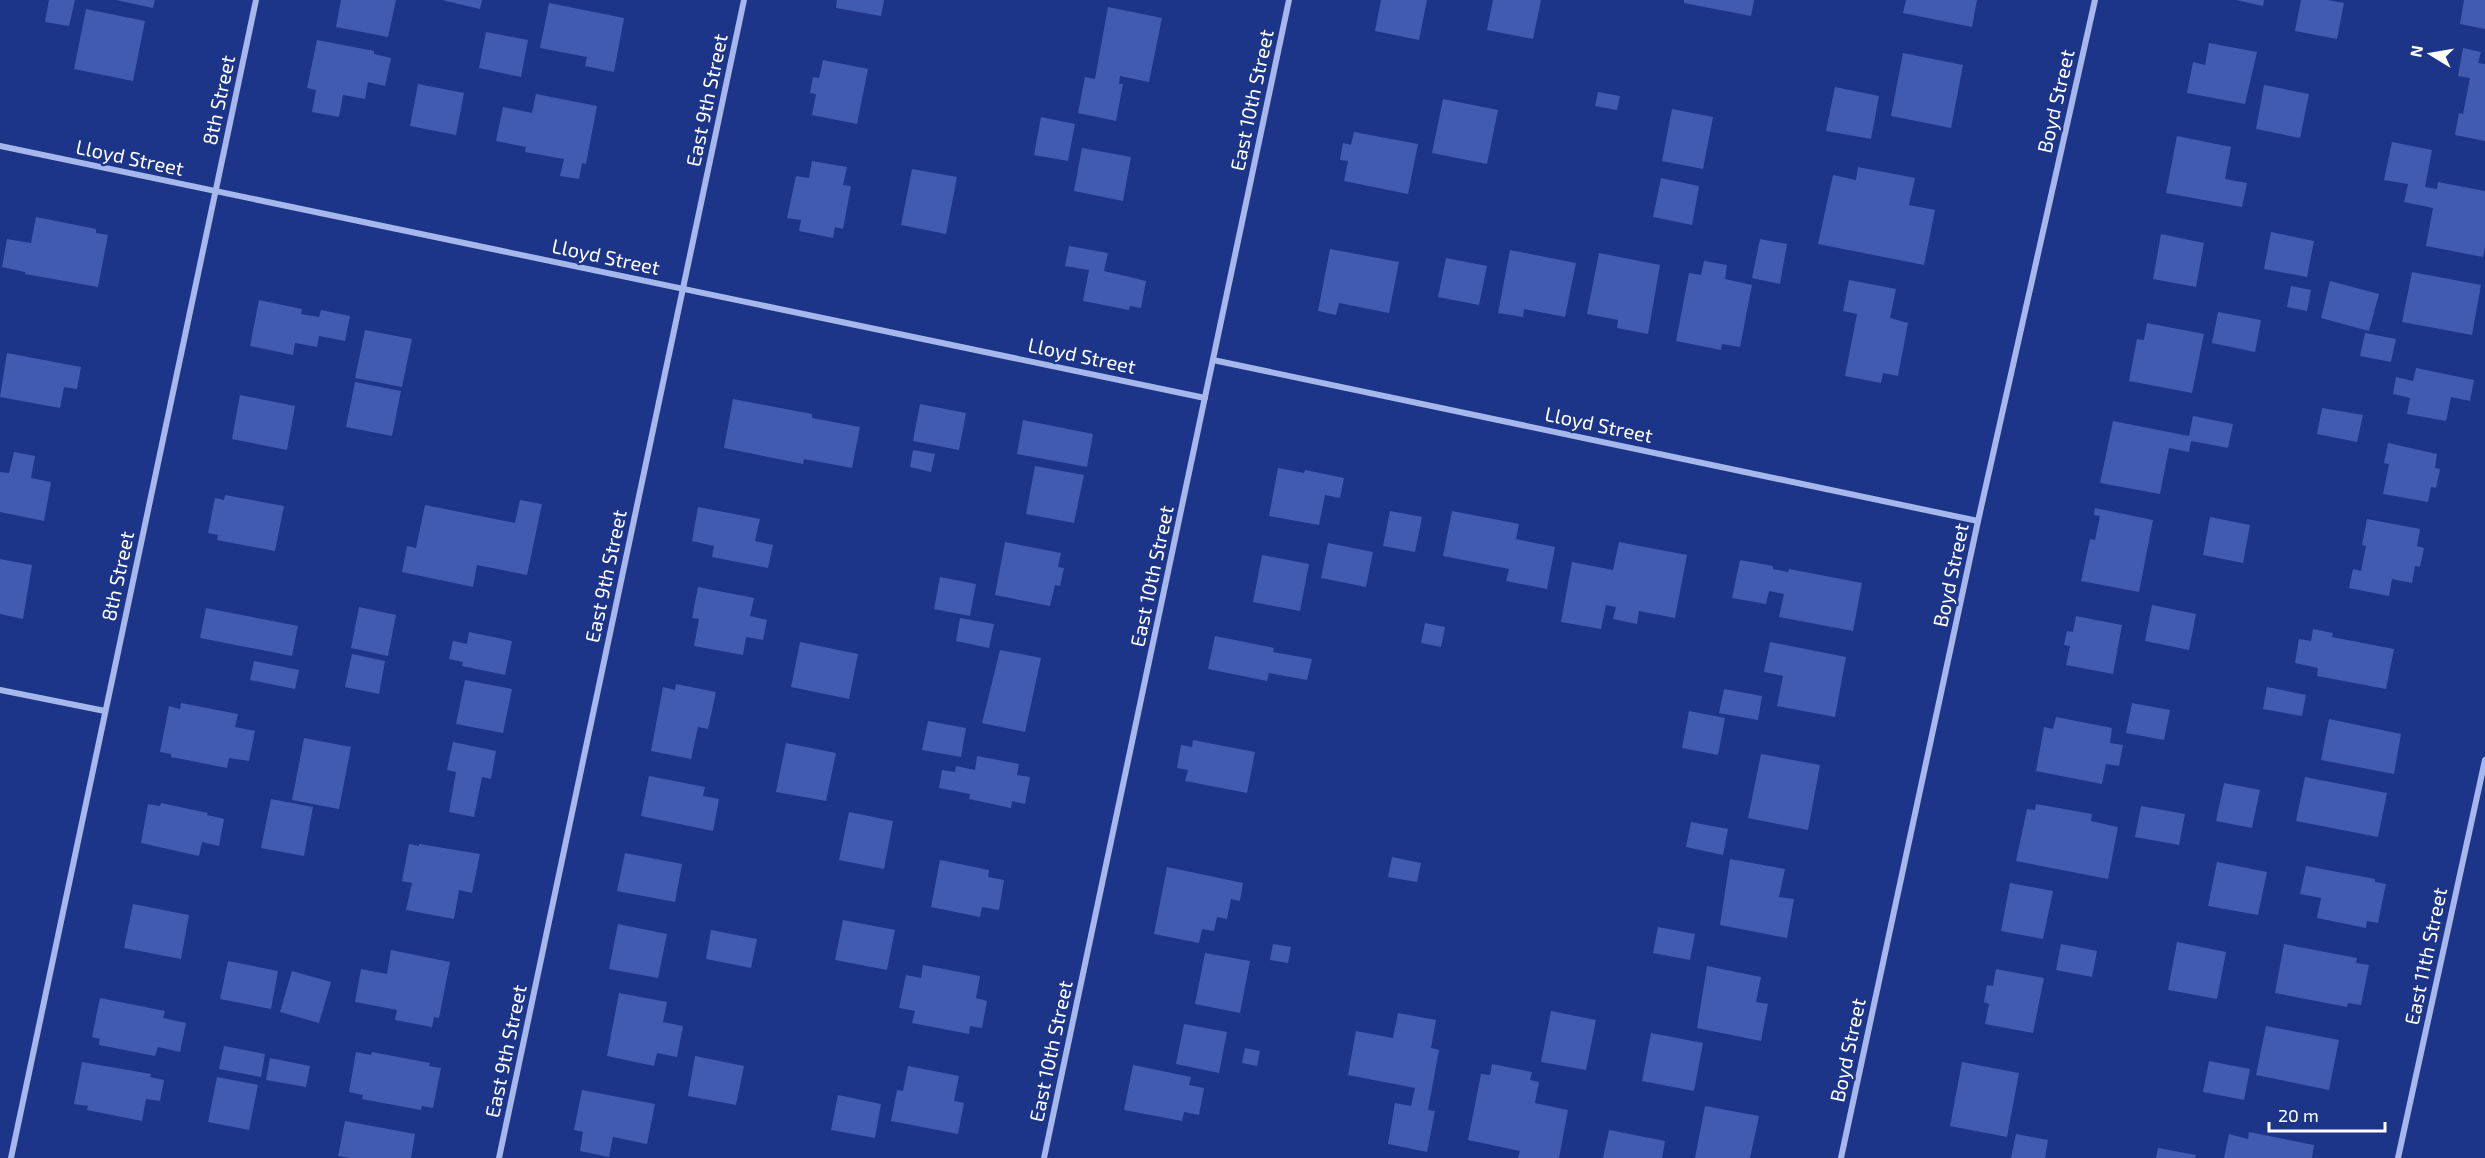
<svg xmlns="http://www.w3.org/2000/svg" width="2485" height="1158" font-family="'Exo 2',sans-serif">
  <rect width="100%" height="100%" fill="#1c3589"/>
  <g fill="#415bb0">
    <polygon points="49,0 75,0 69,26 45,22"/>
    <polygon points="116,0 155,0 153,8"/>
    <polygon points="341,0 396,0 388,37 336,27"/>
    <polygon points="442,0 482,0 480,9"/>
    <polygon points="837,0 884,0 881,16 836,8"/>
    <polygon points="1381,0 1427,0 1419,40 1375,31"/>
    <polygon points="1493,0 1541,0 1533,39 1487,30"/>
    <polygon points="1684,0 1754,0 1751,16 1684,3"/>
    <polygon points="1906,0 1977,0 1972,27 1903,13"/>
    <polygon points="2236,0 2264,0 2263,6"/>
    <polygon points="2301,0 2328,0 2344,3 2337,39 2295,31"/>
    <polygon points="2464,0 2485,0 2485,29 2460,24"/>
    <polygon points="549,3 624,18 614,72 585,66 587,57 540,48"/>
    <polygon points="1108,7 1162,18 1149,82 1120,76 1119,84 1123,84 1116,121 1078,113 1085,77 1095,79"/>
    <polygon points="86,9 145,21 133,81 74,69"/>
    <polygon points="486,32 528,40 521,77 479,68"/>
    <polygon points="317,40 374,51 374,54 391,58 385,86 368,82 365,99 343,95 339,117 312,112 316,90 307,88"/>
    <polygon points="2209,43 2257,52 2245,104 2187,93 2193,62 2205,65"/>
    <polygon points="2463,48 2481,52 2478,63 2485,64 2485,141 2455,135 2459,113 2463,114 2470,78 2458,76"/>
    <polygon points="1903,53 1963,65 1951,128 1891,116"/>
    <polygon points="823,60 868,69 857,124 812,115 816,94 810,93 813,77 819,78"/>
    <polygon points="418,84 464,93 456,135 410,126"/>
    <polygon points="2264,85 2309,94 2300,138 2256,129"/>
    <polygon points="1835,87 1879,96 1871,139 1826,131"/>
    <polygon points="1598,92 1620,96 1617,110 1595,106"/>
    <polygon points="536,94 597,106 586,164 582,163 579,179 560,176 564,159 525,152 526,147 496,141 503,107 532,113"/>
    <polygon points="1443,99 1498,110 1487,164 1432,153"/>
    <polygon points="1672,109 1713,117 1703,169 1662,161"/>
    <polygon points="1041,117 1075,124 1068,161 1034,155"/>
    <polygon points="1354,132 1418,144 1408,194 1344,181 1348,161 1340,160 1343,143 1351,145"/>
    <polygon points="2177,136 2231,147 2225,179 2247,183 2242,207 2166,193"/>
    <polygon points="2392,142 2432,150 2425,187 2437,189 2438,182 2485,191 2485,246 2483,257 2426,246 2433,208 2404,202 2408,184 2384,180"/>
    <polygon points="1082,148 1131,157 1123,201 1074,191"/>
    <polygon points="812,161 847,167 843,185 851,186 843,229 835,227 833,238 799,231 801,220 787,218 796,176 809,178"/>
    <polygon points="1858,167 1915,178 1909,205 1935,210 1924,265 1818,244 1833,175 1856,180"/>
    <polygon points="912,169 957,177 946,234 901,225"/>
    <polygon points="1661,178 1699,186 1692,225 1653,217"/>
    <polygon points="36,217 96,229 96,233 108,235 98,287 25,274 25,272 2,267 7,239 31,243"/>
    <polygon points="2271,232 2314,241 2307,277 2264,269"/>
    <polygon points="2161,234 2204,243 2196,287 2153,279"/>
    <polygon points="1760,239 1787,244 1780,284 1752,278"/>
    <polygon points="1069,246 1108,253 1104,271 1146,281 1141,308 1130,306 1129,310 1083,301 1089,270 1065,266"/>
    <polygon points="1330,249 1399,262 1389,313 1339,303 1336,315 1318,311"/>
    <polygon points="1510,250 1576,263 1565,317 1524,309 1523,317 1498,313"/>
    <polygon points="1599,253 1660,265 1648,334 1617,328 1618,320 1587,314"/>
    <polygon points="1446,258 1487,266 1479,305 1438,297"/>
    <polygon points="1704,261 1727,265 1725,279 1752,285 1740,347 1722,344 1721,350 1676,341 1689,273 1701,275"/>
    <polygon points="2412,272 2481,285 2472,335 2402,322"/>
    <polygon points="1849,280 1896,289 1890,318 1908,323 1898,376 1883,373 1881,383 1845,376 1857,314 1843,311"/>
    <polygon points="2330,281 2379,294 2369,331 2321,318"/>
    <polygon points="2291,286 2311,290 2307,311 2287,307"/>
    <polygon points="259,300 302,309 301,314 319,317 321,310 350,316 345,341 319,336 317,347 295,343 293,355 250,346"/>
    <polygon points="2218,312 2261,320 2255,352 2212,343"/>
    <polygon points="2147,323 2204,334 2192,393 2129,381 2137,339 2144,340"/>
    <polygon points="365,330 412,339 402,387 355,378"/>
    <polygon points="2365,333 2396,339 2391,362 2360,356"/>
    <polygon points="7,353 81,367 77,389 64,387 60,408 0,397"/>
    <polygon points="2416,368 2474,380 2470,401 2451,397 2446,421 2407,414 2410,398 2393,394 2396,377 2413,381"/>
    <polygon points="355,382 401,391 392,436 346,427"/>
    <polygon points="240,395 295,406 287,450 232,439"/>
    <polygon points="733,399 812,414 812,418 860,427 852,468 804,459 803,464 724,448"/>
    <polygon points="920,404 966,413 959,450 913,441"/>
    <polygon points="2322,408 2363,415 2357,442 2317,434"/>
    <polygon points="2193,416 2233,424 2228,448 2191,441 2189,452 2169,448 2160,494 2100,483 2113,421 2189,436"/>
    <polygon points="1023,420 1093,434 1087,467 1017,454"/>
    <polygon points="2388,443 2437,454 2435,468 2440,469 2436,488 2431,487 2428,502 2383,494 2389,464 2384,463"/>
    <polygon points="913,450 935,454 931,472 910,467"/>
    <polygon points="14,452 35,456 31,478 51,482 44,521 0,512 0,472 9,473"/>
    <polygon points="1035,466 1084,475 1074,523 1026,514"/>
    <polygon points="1278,468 1304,473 1305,470 1344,478 1340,498 1325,495 1319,525 1269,516"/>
    <polygon points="225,495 284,506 275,551 217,540 218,535 208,533 215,498 224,500"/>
    <polygon points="520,500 542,504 527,575 477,565 473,587 402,572 407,546 416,548 425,505 515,523"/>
    <polygon points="698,507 760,519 755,541 773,545 768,568 712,557 714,546 692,541"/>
    <polygon points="2095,508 2153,520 2139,592 2081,581 2090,539 2095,540 2100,516 2094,515"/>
    <polygon points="1390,511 1422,517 1415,552 1383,546"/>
    <polygon points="1452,511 1519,524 1516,539 1555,547 1547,589 1506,581 1509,569 1443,556"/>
    <polygon points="2210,517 2250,525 2243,563 2203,555"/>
    <polygon points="2367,519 2420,529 2417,546 2424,548 2420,567 2415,566 2412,583 2392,579 2389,596 2349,588 2353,569 2361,571 2366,546 2362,545"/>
    <polygon points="1005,542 1061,553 1058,567 1064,568 1060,586 1055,585 1050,606 995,595"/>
    <polygon points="1619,542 1687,555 1675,618 1639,611 1637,624 1613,619 1616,607 1606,605 1601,629 1561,622 1572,562 1613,570"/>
    <polygon points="1328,543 1373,552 1366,587 1321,578"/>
    <polygon points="1262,555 1309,564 1300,611 1253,602"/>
    <polygon points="0,559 32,565 23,619 0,614"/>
    <polygon points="1740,560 1773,566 1773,569 1788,572 1789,569 1862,583 1853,631 1779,617 1784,594 1769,591 1766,604 1732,598"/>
    <polygon points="940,577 976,584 970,616 934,609"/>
    <polygon points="698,587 754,598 750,616 767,620 763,640 746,637 743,655 694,646 699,619 692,618"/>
    <polygon points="2152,605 2196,614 2189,650 2145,641"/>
    <polygon points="359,607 396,615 388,656 351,648"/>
    <polygon points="206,608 298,626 292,656 200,638"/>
    <polygon points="2076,616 2122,625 2113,674 2066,665 2070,646 2064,645 2067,631 2073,632"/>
    <polygon points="960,618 994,624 989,648 956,641"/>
    <polygon points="1425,623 1445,627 1441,647 1421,643"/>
    <polygon points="2313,629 2333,633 2332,637 2394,649 2386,689 2317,676 2318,668 2295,663 2299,639 2311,641"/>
    <polygon points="469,632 512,641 505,675 462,666 463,662 449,659 453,641 467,644"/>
    <polygon points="1215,636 1274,648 1273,652 1312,659 1307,680 1269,673 1267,681 1208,669"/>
    <polygon points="800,642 858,654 849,699 791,687"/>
    <polygon points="1770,642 1846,657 1835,717 1777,706 1783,676 1764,672"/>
    <polygon points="1000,650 1041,658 1025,732 982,723"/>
    <polygon points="352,654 385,661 379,694 345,687"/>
    <polygon points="254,661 299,670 295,689 250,680"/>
    <polygon points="465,680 512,689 503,733 456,724"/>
    <polygon points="676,684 716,692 708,729 698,727 691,759 651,751 663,687 675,690"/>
    <polygon points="2267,687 2306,695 2302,716 2263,709"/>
    <polygon points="1724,689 1762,696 1758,720 1719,713"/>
    <polygon points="181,703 238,714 235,727 255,731 249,761 229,758 227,768 171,757 171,754 160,752 169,706 180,709"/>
    <polygon points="2132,703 2170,710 2164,740 2126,733"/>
    <polygon points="1689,711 1725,718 1718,755 1682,748"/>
    <polygon points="2056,717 2112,728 2110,743 2123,745 2119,766 2106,764 2102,784 2036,771 2044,727 2053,729"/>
    <polygon points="2329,719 2401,734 2394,774 2321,760"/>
    <polygon points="928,721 966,728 961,757 922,750"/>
    <polygon points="304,738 351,747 339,809 292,800"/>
    <polygon points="1193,740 1255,752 1247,793 1185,781 1188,770 1177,768 1181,745 1192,747"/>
    <polygon points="453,742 496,751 491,779 482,777 474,817 449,812 456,772 447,770"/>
    <polygon points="786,743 836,753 826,801 776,792"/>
    <polygon points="1761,754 1820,765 1808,830 1748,818"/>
    <polygon points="977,756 1019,764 1017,775 1030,777 1025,804 1012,801 1011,808 969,799 970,794 939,788 942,770 955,772 956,766 975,770"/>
    <polygon points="649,776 705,787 703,796 719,799 713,831 641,816"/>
    <polygon points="2305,777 2387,793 2378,837 2296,821"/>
    <polygon points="2224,783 2260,790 2252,828 2216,821"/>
    <polygon points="271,799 313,807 304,856 261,848"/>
    <polygon points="161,803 208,813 207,815 224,819 219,846 202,842 199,856 141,843 148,804 160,806"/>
    <polygon points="2036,804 2092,814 2091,821 2118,827 2108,879 2016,861 2027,809 2035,810"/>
    <polygon points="2141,806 2185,814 2179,845 2135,837"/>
    <polygon points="849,812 893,821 884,869 839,860"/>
    <polygon points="1691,822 1728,829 1723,855 1686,847"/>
    <polygon points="409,844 419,846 419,844 480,854 472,893 459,890 454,919 406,910 412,883 402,881"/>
    <polygon points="625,853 682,864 675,902 617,891"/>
    <polygon points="1392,857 1421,863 1417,882 1388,877"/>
    <polygon points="1730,859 1785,869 1779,897 1794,899 1787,938 1720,925"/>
    <polygon points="940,860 989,870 988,877 1004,880 999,910 982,907 980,917 931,907"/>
    <polygon points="2217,862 2267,872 2258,915 2208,906"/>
    <polygon points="2306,866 2375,879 2375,882 2386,884 2378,923 2367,921 2366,928 2317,918 2321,898 2300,894"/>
    <polygon points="1167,867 1243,883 1240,901 1231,899 1227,919 1217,917 1214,931 1202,929 1199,943 1154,934"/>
    <polygon points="2010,883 2053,891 2043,939 2001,931"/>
    <polygon points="133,904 189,915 181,959 124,948"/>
    <polygon points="843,920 895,930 887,970 835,960"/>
    <polygon points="618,924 667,934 658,978 609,969"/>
    <polygon points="1658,927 1695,934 1690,960 1653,953"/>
    <polygon points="711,930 757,939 751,968 706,959"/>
    <polygon points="2177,942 2226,952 2217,999 2168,990"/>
    <polygon points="1273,944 1291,947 1288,963 1270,960"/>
    <polygon points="2061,944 2097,951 2092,977 2056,970"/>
    <polygon points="2284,944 2357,958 2356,963 2369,965 2361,1005 2348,1003 2347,1007 2275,993"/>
    <polygon points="391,950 450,962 439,1018 434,1017 432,1027 395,1020 397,1010 355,1002 361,969 387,974"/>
    <polygon points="1205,953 1250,961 1240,1013 1195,1004"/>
    <polygon points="228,961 278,971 271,1009 220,999"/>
    <polygon points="923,965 980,976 976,998 987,1001 982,1028 970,1026 969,1034 912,1023 915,1011 899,1008 906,975 921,978"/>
    <polygon points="1707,966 1761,977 1756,1002 1768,1004 1761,1041 1697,1028"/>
    <polygon points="1996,969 2044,978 2033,1033 1985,1024 1989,1004 1984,1002 1987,985 1993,986"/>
    <polygon points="292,971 331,982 319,1023 280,1012"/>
    <polygon points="619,993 667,1002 663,1022 683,1026 677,1057 657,1053 654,1066 607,1056"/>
    <polygon points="100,998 165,1011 163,1018 186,1023 180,1052 158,1047 155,1056 99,1045 100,1039 92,1037"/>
    <polygon points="1551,1011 1596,1020 1586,1070 1541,1062"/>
    <polygon points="1398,1013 1436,1020 1431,1048 1439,1050 1428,1110 1435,1111 1427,1152 1388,1144 1395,1103 1411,1106 1415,1088 1348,1075 1356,1031 1393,1038"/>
    <polygon points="1184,1024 1227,1032 1219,1073 1176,1064"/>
    <polygon points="2266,1026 2339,1040 2329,1090 2256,1075"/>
    <polygon points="1651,1033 1703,1043 1694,1091 1642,1081"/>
    <polygon points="224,1046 265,1054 261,1077 219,1069"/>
    <polygon points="1245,1048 1260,1051 1257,1066 1242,1063"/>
    <polygon points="356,1052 371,1055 372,1052 430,1063 429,1066 441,1068 433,1108 422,1106 421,1110 362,1099 363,1095 349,1092"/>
    <polygon points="695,1056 744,1066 736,1105 688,1096"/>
    <polygon points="270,1058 310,1066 306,1087 266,1080"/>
    <polygon points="2209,1061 2250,1069 2244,1100 2203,1092"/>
    <polygon points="82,1062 151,1074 150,1077 164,1080 160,1101 146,1099 142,1121 87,1110 88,1106 74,1104"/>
    <polygon points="1962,1062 2019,1073 2007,1137 1950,1126"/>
    <polygon points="1492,1064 1532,1072 1530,1080 1539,1082 1535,1103 1568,1110 1559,1158 1518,1158 1520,1151 1468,1140 1481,1074 1490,1075"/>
    <polygon points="1133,1065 1191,1077 1189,1085 1204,1088 1199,1115 1184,1112 1182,1121 1124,1110"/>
    <polygon points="908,1066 959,1076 954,1101 964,1103 958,1134 891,1121 897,1090 903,1091"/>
    <polygon points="217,1077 258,1085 249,1130 208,1122"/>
    <polygon points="582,1090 655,1104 647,1144 613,1137 609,1157 580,1151 583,1132 574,1130"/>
    <polygon points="838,1095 881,1104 875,1138 831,1130"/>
    <polygon points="1705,1106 1759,1116 1750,1158 1695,1158"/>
    <polygon points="345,1121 415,1134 411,1158 351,1158 338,1156"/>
    <polygon points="1609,1130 1665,1141 1662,1158 1603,1158"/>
    <polygon points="2249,1132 2314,1145 2312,1158 2224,1158 2229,1134 2248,1139"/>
    <polygon points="2016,1134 2048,1140 2045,1158 2011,1158"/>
    <polygon points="2158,1148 2196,1155 2195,1158 2156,1158"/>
  </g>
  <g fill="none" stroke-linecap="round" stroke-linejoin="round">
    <g stroke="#a6b7ec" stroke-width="6">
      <polyline points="0,146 1205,398"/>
      <polyline points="1213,360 1978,521"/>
      <polyline points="0,690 105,711"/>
      <polyline points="11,1158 256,0"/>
      <polyline points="499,1158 744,0"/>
      <polyline points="1044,1158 1289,0"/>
      <polyline points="1841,1158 1978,521 2095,0"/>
      <polyline points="2398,1158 2485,760"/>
    </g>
  </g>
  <g text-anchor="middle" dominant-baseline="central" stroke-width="5" stroke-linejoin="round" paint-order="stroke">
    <g font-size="20" fill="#fff" stroke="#1c3589">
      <text transform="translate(218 100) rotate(-78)">8th Street</text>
      <text transform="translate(706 100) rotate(-78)">East 9th Street</text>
      <text transform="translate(1251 100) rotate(-78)">East 10th Street</text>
      <text transform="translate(2055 101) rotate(-77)">Boyd Street</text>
      <text transform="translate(130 157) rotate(12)">Lloyd Street</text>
      <text transform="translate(606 256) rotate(12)">Lloyd Street</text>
      <text transform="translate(1082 355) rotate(12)">Lloyd Street</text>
      <text transform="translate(1599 424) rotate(12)">Lloyd Street</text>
      <text transform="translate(1950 575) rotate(-78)">Boyd Street</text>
      <text transform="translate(117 576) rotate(-78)">8th Street</text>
      <text transform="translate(605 576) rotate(-78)">East 9th Street</text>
      <text transform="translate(1151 576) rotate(-78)">East 10th Street</text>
      <text transform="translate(2425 956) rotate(-78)">East 11th Street</text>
      <text transform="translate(1847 1050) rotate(-78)">Boyd Street</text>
      <text transform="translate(505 1051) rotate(-78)">East 9th Street</text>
      <text transform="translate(1050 1051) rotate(-78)">East 10th Street</text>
    </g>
  </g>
  <g transform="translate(2431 54) rotate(281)" stroke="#1c3589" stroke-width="4.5" paint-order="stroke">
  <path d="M0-4.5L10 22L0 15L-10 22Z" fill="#ffffff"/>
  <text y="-9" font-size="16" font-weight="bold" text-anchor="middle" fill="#ffffff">N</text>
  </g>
  <path d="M2269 1122v9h116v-9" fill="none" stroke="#ffffff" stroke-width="3"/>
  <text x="2278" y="1122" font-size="18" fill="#ffffff" stroke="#1c3589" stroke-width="4.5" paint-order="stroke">20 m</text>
</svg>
